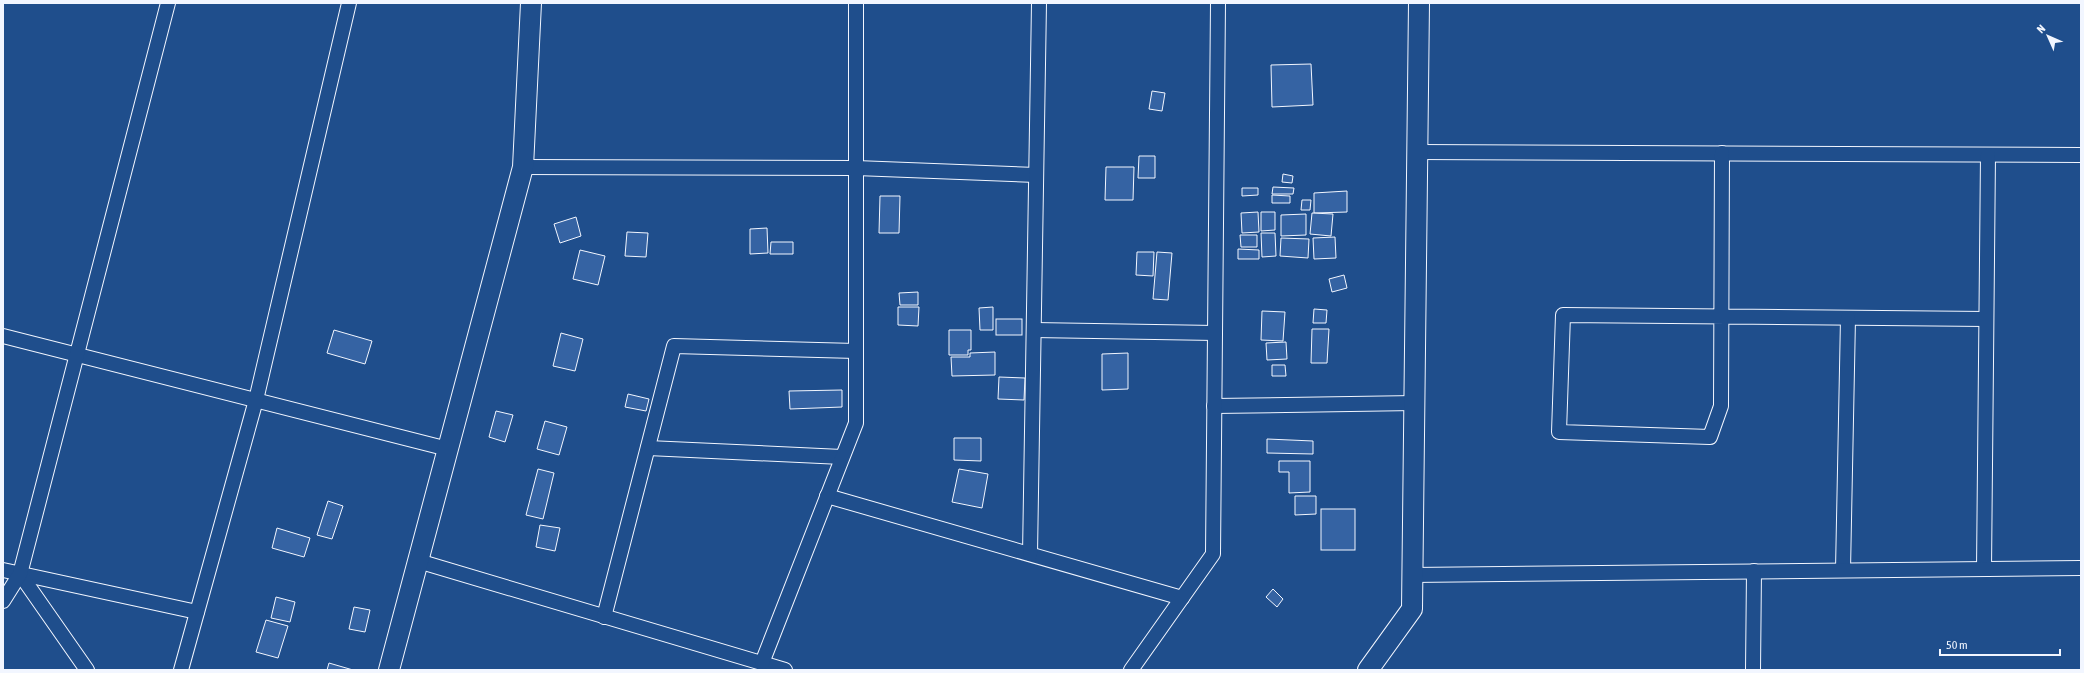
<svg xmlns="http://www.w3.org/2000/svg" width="2084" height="673" font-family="'Asap Condensed',sans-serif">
  <rect width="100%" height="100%" fill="#1f4e8c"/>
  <g fill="#3563a3" stroke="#f2f6ff">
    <polygon points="1311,64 1313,105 1272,107 1271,65"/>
    <polygon points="1152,91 1165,93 1162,111 1149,109"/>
    <polygon points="1139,156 1155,156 1155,178 1138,178"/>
    <polygon points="1106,167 1134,167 1133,200 1105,200"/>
    <polygon points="1283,174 1293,176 1292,183 1282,182"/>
    <polygon points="1273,187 1294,188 1293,194 1272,194"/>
    <polygon points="1242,188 1258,188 1258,195 1242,196"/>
    <polygon points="1347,191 1347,212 1314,213 1314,193"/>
    <polygon points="1272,195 1290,196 1290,203 1272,203"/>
    <polygon points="880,196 900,196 899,233 879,233"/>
    <polygon points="1302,200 1311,200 1310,210 1301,210"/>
    <polygon points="1258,212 1259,232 1242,233 1241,213"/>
    <polygon points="1261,212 1275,212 1275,230 1261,231"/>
    <polygon points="1312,213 1333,214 1331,236 1310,234"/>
    <polygon points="1306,214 1306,235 1281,236 1281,215"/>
    <polygon points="576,217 581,236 560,243 554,224"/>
    <polygon points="767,228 768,253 750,254 750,229"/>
    <polygon points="627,232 648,233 646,257 625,256"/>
    <polygon points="1261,233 1275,233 1276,256 1262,257"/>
    <polygon points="1240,235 1257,235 1257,247 1241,247"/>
    <polygon points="1335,237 1336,258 1314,259 1313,238"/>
    <polygon points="1281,238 1309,239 1308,258 1280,256"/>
    <polygon points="771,242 793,242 793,254 770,254"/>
    <polygon points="1238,249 1259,250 1259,259 1238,259"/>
    <polygon points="580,250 605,256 598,285 573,279"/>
    <polygon points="1137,252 1154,252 1153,276 1136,275"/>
    <polygon points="1157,252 1172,253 1168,300 1153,299"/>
    <polygon points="1344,275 1347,288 1332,292 1329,279"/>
    <polygon points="918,292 918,305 900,305 899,293"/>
    <polygon points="898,307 919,307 918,326 898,325"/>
    <polygon points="993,307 993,330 980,330 979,308"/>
    <polygon points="1314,309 1327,310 1326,323 1313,323"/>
    <polygon points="1262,311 1285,312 1283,341 1261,340"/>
    <rect x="996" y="319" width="26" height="16"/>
    <polygon points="1312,329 1329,329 1327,363 1311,363"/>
    <polygon points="334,330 372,341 365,364 327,353"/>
    <polygon points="949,330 971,330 971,350 968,350 968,355 949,355"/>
    <polygon points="561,333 583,339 575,371 553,366"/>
    <polygon points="1286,342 1287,359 1267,360 1266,343"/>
    <polygon points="995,352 995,375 952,376 951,357 970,357 970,353"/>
    <polygon points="1128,353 1128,389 1102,390 1102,354"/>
    <polygon points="1272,365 1285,365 1286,376 1272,376"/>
    <polygon points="999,377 1025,378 1024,400 998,399"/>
    <polygon points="842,390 842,407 790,409 789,391"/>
    <polygon points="628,394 649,399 646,411 625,407"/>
    <polygon points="496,411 513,415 505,442 489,437"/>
    <polygon points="545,421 567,427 559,455 537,449"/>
    <polygon points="954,438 981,438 981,461 954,460"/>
    <polygon points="1267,439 1313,441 1313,454 1267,453"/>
    <polygon points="1279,461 1310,461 1310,492 1289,493 1289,472 1279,472"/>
    <polygon points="538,469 554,473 543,519 526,515"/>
    <polygon points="959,469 988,474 982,508 952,502"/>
    <polygon points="1295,496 1316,496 1316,514 1295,515"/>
    <polygon points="328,501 343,506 332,539 317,535"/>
    <rect x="1321" y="509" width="34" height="41"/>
    <polygon points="540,525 560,528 555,551 536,547"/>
    <polygon points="277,528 310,538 304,557 272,548"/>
    <polygon points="1273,589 1283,599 1277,607 1266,597"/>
    <polygon points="276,597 295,602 290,622 271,618"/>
    <polygon points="354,607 370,610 365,632 349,629"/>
    <polygon points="266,620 288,626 278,658 256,652"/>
    <polygon points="329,663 353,670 327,670"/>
  </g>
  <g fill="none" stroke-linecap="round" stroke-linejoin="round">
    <g stroke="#f2f6ff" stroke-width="16">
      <g id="street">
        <polyline points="1418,152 2081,155"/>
        <polyline points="1722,153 1721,406 1710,437 1559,432 1563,315 1986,319"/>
        <polyline points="523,167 856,168 1036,175"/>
        <polyline points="1034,330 1215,333"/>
        <polyline points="3,336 448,449"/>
        <polyline points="1214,406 1415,403"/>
        <polyline points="648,448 842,457"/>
        <polyline points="827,496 1182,598"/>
        <polyline points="1030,554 1039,3"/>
        <polyline points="418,561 785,670"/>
        <polyline points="1984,569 1988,155"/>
        <polyline points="3,570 197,612"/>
        <polyline points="1843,570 1848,318"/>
        <polyline points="20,574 87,670"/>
        <polyline points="1412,575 2081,568"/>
        <polyline points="3,601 20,574 168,3"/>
        <polyline points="604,617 674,346 856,351"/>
        <polyline points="762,663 856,423 856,3"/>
        <polyline points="181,670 256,400 349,3"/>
        <polyline points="1131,670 1213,554 1218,3"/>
        <polyline points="1753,670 1754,571"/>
      </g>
    </g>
    <g stroke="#f2f6ff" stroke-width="22">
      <g id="secondary">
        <polyline points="389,670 523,167 531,3"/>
        <polyline points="1368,670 1412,609 1419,3"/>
      </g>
    </g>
    <use href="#street" stroke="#1f4e8c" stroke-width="14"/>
    <use href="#secondary" stroke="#1f4e8c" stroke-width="20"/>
  </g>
  <rect width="2084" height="673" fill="none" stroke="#f2f6ff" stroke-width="8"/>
  <g transform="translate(2048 36) rotate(315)" stroke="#1f4e8c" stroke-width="3" paint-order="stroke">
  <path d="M0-3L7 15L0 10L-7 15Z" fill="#f2f6ff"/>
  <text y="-6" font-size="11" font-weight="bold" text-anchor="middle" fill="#f2f6ff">N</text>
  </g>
  <path d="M1940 649v6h120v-6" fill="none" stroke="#f2f6ff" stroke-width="2"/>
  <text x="1946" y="649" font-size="12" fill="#f2f6ff" stroke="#1f4e8c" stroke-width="3" paint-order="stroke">50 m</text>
</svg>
